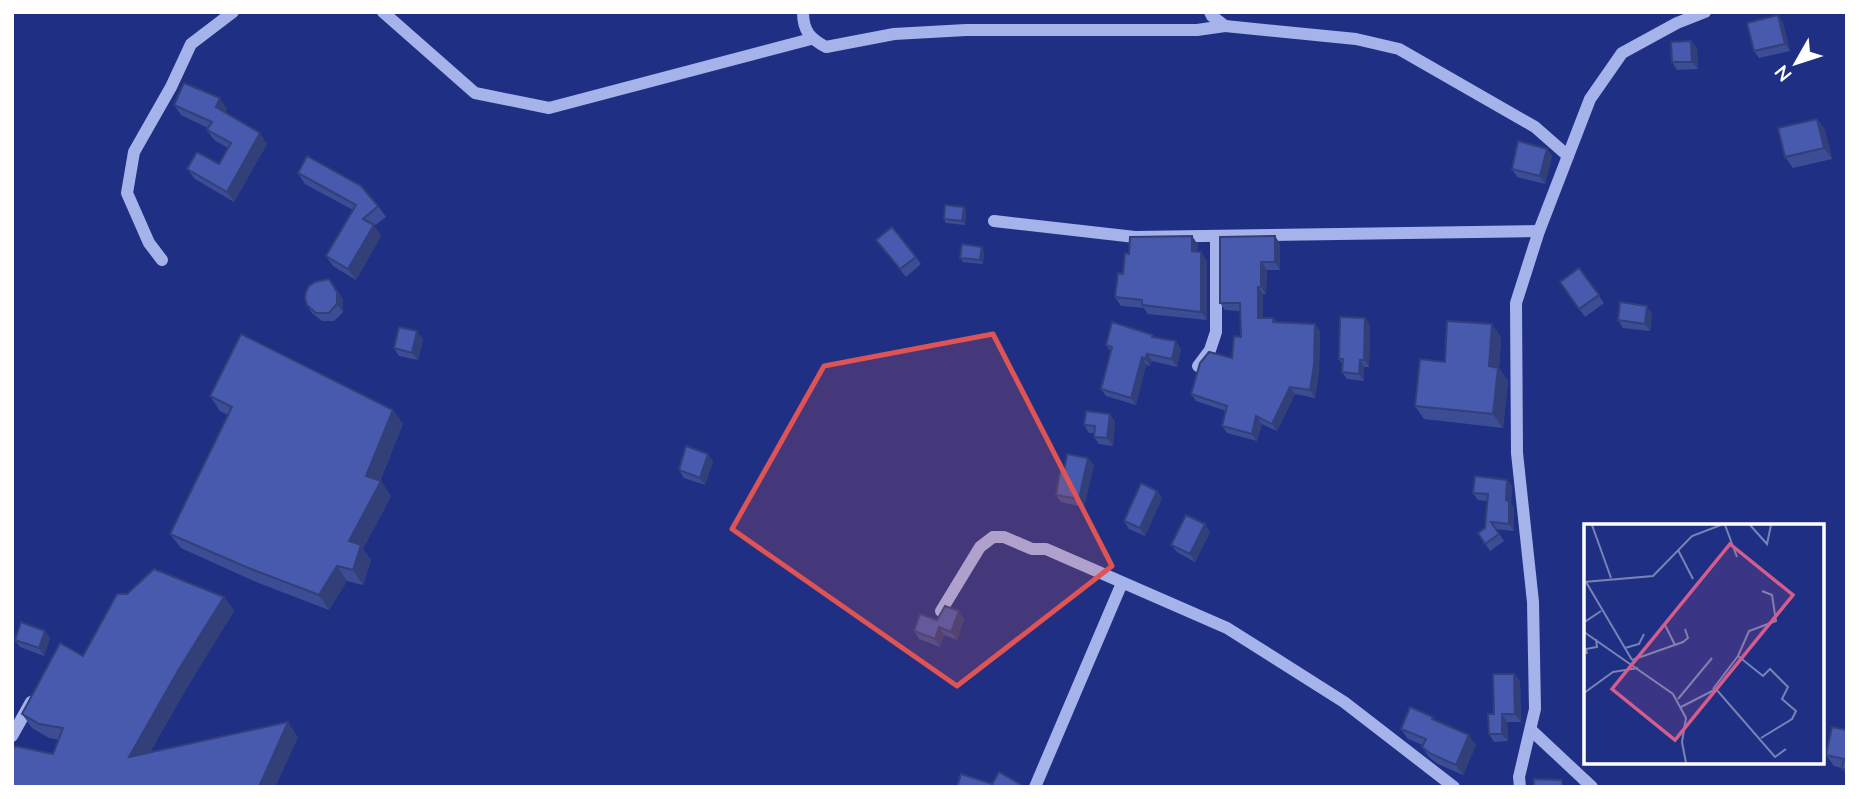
<svg xmlns="http://www.w3.org/2000/svg" width="1859" height="799" font-family="'Nunito Sans',sans-serif">
  <rect width="100%" height="100%" fill="#1f3084"/>
  <g fill="none" stroke-linecap="round" stroke-linejoin="round">
    <g stroke="#a6b3ea" stroke-width="12">
      <polyline points="383,12 475,93 549,108 811,39"/>
      <path d="M803 12C803 32 811 39 826 47L894 34 966 30H1197L1225 26"/>
      <polyline points="1210,12 1212,16 1225,26 1356,39 1399,49 1535,127 1568,156"/>
      <polyline points="994,221 1135,237 1539,231"/>
      <polyline points="162,260 149,243 127,193 134,152 171,87 191,44 233,12"/>
      <polyline points="1198,366 1210,350 1216,332 1216,236"/>
      <polyline points="941,611 980,547 993,537 1004,537 1032,549 1046,549 1227,628 1344,702 1454,787"/>
      <polyline points="1531,730 1592,787"/>
      <polyline points="12,736 31,702"/>
      <polyline points="1035,787 1122,583"/>
      <polyline points="1520,787 1519,777 1535,709 1533,602 1517,453 1516,303 1539,231 1590,99 1622,53 1677,23 1705,12"/>
    </g>
  </g>
  <g fill="#3d4d95">
    <polygon points="1778,15 1783,23 1790,51 1759,58 1754,51"/>
    <polygon points="1691,41 1697,49 1698,69 1677,70 1672,62"/>
    <polygon points="174,105 227,109 225,113 267,144 234,202 195,179 187,169 219,164 228,148 214,140 207,130 208,128 181,115"/>
    <polygon points="1817,119 1825,130 1832,159 1793,168 1785,157"/>
    <polygon points="1547,149 1552,156 1545,184 1517,177 1512,169"/>
    <polygon points="298,173 378,206 386,217 374,226 381,236 356,280 333,266 326,256 353,210 305,184"/>
    <polygon points="966,211 965,225 946,223 944,219"/>
    <polygon points="1192,236 1198,245 1198,252 1207,261 1207,320 1148,314 1144,308 1121,306 1115,297 1129,254"/>
    <polygon points="1275,236 1280,244 1280,270 1267,270 1266,294 1263,294 1263,318 1273,318 1276,322 1315,324 1320,331 1319,372 1315,398 1295,394 1277,431 1262,424 1257,441 1227,433 1222,426 1226,411 1196,401 1191,394 1232,358 1241,337 1240,311 1225,310 1220,303"/>
    <polygon points="876,240 916,257 921,264 906,277"/>
    <polygon points="984,250 983,264 963,262 960,258"/>
    <polygon points="1579,268 1604,303 1585,317 1560,282"/>
    <polygon points="343,299 343,312 334,321 322,321 312,313 307,305"/>
    <polygon points="1652,314 1650,331 1623,328 1618,320"/>
    <polygon points="1365,318 1370,325 1369,367 1364,367 1364,381 1347,379 1342,372 1343,365 1339,359"/>
    <polygon points="1153,335 1154,337 1181,349 1177,367 1152,361 1150,366 1146,365 1136,405 1106,396 1101,389 1111,352 1106,345"/>
    <polygon points="1501,337 1499,368 1508,381 1503,428 1424,419 1415,406 1445,362"/>
    <polygon points="423,339 418,360 399,356 394,348"/>
    <polygon points="210,396 393,410 403,424 380,481 391,496 363,549 371,560 363,585 347,581 329,610 256,582 181,548 170,534 228,415 220,411"/>
    <polygon points="1110,414 1115,422 1113,446 1099,444 1094,437 1094,433 1089,433 1084,425"/>
    <polygon points="713,461 705,485 684,478 679,470"/>
    <polygon points="1094,465 1084,507 1061,502 1056,495"/>
    <polygon points="1507,480 1512,486 1511,503 1514,508 1514,531 1496,529 1504,541 1490,551 1478,533 1485,528 1488,501 1478,500 1473,493"/>
    <polygon points="1157,491 1162,498 1145,536 1129,529 1124,521"/>
    <polygon points="1210,532 1195,562 1177,552 1171,545"/>
    <polygon points="224,597 234,611 189,684 150,752 298,737 275,787 53,754 59,740 49,738 32,728 22,714 83,656"/>
    <polygon points="964,619 957,640 944,635 940,647 919,639 914,631 937,620"/>
    <polygon points="45,631 50,638 44,656 20,647 15,640"/>
    <polygon points="1514,674 1520,681 1521,722 1507,722 1508,741 1494,742 1489,734 1494,714"/>
    <polygon points="1436,721 1476,745 1463,775 1438,764 1429,757 1422,747 1423,745 1408,739 1401,729"/>
    <polygon points="1847,730 1847,776 1842,768 1834,766 1826,755"/>
  </g>
  <g fill="#323f79">
    <polygon points="1778,15 1783,23 1790,51 1785,44"/>
    <polygon points="1691,41 1697,49 1698,69 1692,62"/>
    <polygon points="220,98 227,109 223,118 216,107"/>
    <polygon points="1817,119 1825,130 1832,159 1824,148"/>
    <polygon points="260,133 267,144 234,202 227,192"/>
    <polygon points="1547,149 1552,156 1545,184 1540,176"/>
    <polygon points="964,207 966,211 965,225 962,221"/>
    <polygon points="374,225 381,236 356,280 348,269"/>
    <polygon points="1192,236 1198,245 1198,260 1192,251"/>
    <polygon points="1275,236 1280,244 1280,270 1275,262"/>
    <polygon points="982,247 984,250 983,264 980,260"/>
    <polygon points="1201,252 1207,261 1207,320 1201,312"/>
    <polygon points="1261,262 1267,270 1266,294 1261,287"/>
    <polygon points="335,287 343,299 343,312 337,304"/>
    <polygon points="1258,287 1263,294 1263,326 1258,318"/>
    <polygon points="1647,306 1652,314 1650,331 1645,324"/>
    <polygon points="1365,318 1370,325 1369,367 1364,360"/>
    <polygon points="1315,324 1320,331 1319,372 1315,398 1310,390"/>
    <polygon points="1492,324 1501,337 1499,368 1508,381 1503,428 1493,414 1489,366"/>
    <polygon points="417,331 423,339 418,360 412,353"/>
    <polygon points="1176,341 1181,349 1177,367 1172,359"/>
    <polygon points="1147,354 1152,361 1150,366 1145,359"/>
    <polygon points="1142,357 1146,365 1136,405 1131,398"/>
    <polygon points="1360,360 1364,367 1364,381 1359,374"/>
    <polygon points="1290,387 1295,394 1277,431 1272,424"/>
    <polygon points="393,410 403,424 376,490 366,476"/>
    <polygon points="1110,414 1115,422 1113,446 1107,438"/>
    <polygon points="1256,416 1262,424 1257,441 1252,434"/>
    <polygon points="708,454 713,461 705,485 700,478"/>
    <polygon points="1088,458 1094,465 1084,507 1079,499"/>
    <polygon points="1507,480 1512,486 1511,503 1514,508 1514,531 1509,524 1506,500"/>
    <polygon points="381,481 391,496 363,549 371,560 363,585 353,570 349,541"/>
    <polygon points="1157,491 1162,498 1145,536 1140,528"/>
    <polygon points="1205,524 1210,532 1195,562 1190,554"/>
    <polygon points="337,566 347,581 329,610 319,595"/>
    <polygon points="224,597 234,611 189,684 139,771 129,757 179,669"/>
    <polygon points="959,611 964,619 957,640 951,632"/>
    <polygon points="939,627 944,635 940,647 935,639"/>
    <polygon points="45,631 50,638 44,656 39,648"/>
    <polygon points="1514,674 1520,681 1521,722 1515,714"/>
    <polygon points="1502,714 1507,722 1508,741 1502,734"/>
    <polygon points="288,722 298,737 275,787 259,787"/>
    <polygon points="1469,735 1476,745 1463,775 1456,765"/>
  </g>
  <g fill="#475aad" stroke="#323f79" stroke-width="2">
    <polygon points="1778,15 1785,44 1754,51 1747,23"/>
    <polygon points="1691,41 1692,62 1672,62 1671,42"/>
    <polygon points="184,83 220,98 216,107 260,133 227,192 187,169 197,152 219,164 231,143 207,130 212,122 174,105"/>
    <polygon points="1817,119 1824,148 1785,157 1778,128"/>
    <polygon points="1518,141 1547,149 1540,176 1512,169"/>
    <polygon points="307,156 361,186 378,206 363,219 374,225 348,269 326,256 356,205 298,173"/>
    <polygon points="945,205 964,207 962,221 944,219"/>
    <polygon points="892,227 916,257 900,269 876,240"/>
    <polygon points="1192,236 1192,251 1201,252 1201,312 1142,305 1142,300 1115,297 1118,273 1123,274 1125,253 1129,254 1130,237"/>
    <polygon points="1275,236 1275,262 1261,262 1261,287 1258,287 1258,318 1273,318 1273,322 1315,324 1314,365 1310,390 1290,387 1272,424 1256,416 1252,434 1222,426 1227,406 1191,394 1200,363 1209,352 1232,358 1234,336 1241,337 1240,303 1220,303 1220,237"/>
    <polygon points="962,244 982,247 980,260 960,258"/>
    <polygon points="1579,268 1599,295 1579,309 1560,282"/>
    <polygon points="329,279 337,292 337,304 329,313 316,313 307,305 305,298 306,292 309,286 315,282"/>
    <polygon points="1620,302 1647,306 1645,324 1618,320"/>
    <polygon points="1340,317 1365,318 1364,360 1360,360 1359,374 1342,372 1343,359 1339,359"/>
    <polygon points="1447,321 1492,324 1489,366 1498,368 1493,414 1415,406 1420,359 1445,362"/>
    <polygon points="1112,322 1153,335 1152,337 1176,341 1172,359 1147,354 1145,359 1142,357 1131,398 1101,389 1112,347 1106,345"/>
    <polygon points="399,327 417,331 412,353 394,348"/>
    <polygon points="241,334 393,410 366,476 381,481 349,541 361,545 353,570 337,566 319,595 246,567 170,534 232,407 210,396"/>
    <polygon points="1086,411 1110,414 1107,438 1094,437 1095,426 1084,425"/>
    <polygon points="686,446 708,454 700,478 679,470"/>
    <polygon points="1067,454 1088,458 1079,499 1056,495 1060,471 1064,471"/>
    <polygon points="1475,476 1507,480 1506,500 1509,501 1509,524 1491,522 1499,534 1485,544 1478,533 1485,528 1488,494 1473,493"/>
    <polygon points="1141,483 1157,491 1140,528 1124,521"/>
    <polygon points="1186,515 1205,524 1190,554 1171,545"/>
    <polygon points="154,569 224,597 179,669 129,757 288,722 259,787 12,787 12,751 15,746 53,754 63,728 39,724 22,714 60,643 83,656 117,594 127,594"/>
    <polygon points="945,606 959,611 951,632 939,627 935,639 914,631 920,614 937,620"/>
    <polygon points="21,622 45,631 39,648 15,640"/>
    <polygon points="1493,674 1514,674 1515,714 1502,714 1502,734 1489,734 1488,714 1494,714"/>
    <polygon points="1410,707 1433,717 1432,719 1469,735 1456,765 1431,754 1422,747 1426,739 1401,729"/>
    <polygon points="1832,727 1847,730 1847,770 1842,769 1844,759 1826,755"/>
    <polygon points="999,772 1025,787 957,787 961,774 992,784"/>
    <polygon points="1534,779 1562,780 1562,787 1534,787"/>
  </g>
  <path fill="#de5353" fill-opacity="0.2" stroke="#de5353" stroke-width="5" stroke-linejoin="round" d="M993 334 1112 566 957 686 732 529 824 366Z"/>
  <g transform="translate(1584 524)">
    <rect width="240" height="240" fill="#1f3084"/>
    <path fill="none" stroke="#7983b5" stroke-width="2" d="M8 1 27 54M141 1 153 33M166 1 183 20 187 1M94 26 109 55M0 58 69 52 108 12 137 1M2 58 48 136M0 94 2 97 17 87M81 101 91 121M0 108 89 170 102 194 98 218 102 239M41 124 55 120 60 110M3 130 2 125 13 123 12 115M154 132 179 152 186 145 204 163 198 175 212 187 208 195 177 214M48 136 99 118 104 114 101 105M129 165 154 132 165 107 192 97 188 71 178 67M0 169 29 148 54 144M94 175 128 134M97 183 132 165 191 233 202 225"/>
    <path fill="#d45d8c" fill-opacity="0.15" stroke="#d45d8c" stroke-width="3.5" d="M146 20 209 71 91 216 28 165Z"/>
    <rect width="240" height="240" fill="none" stroke="#fff" stroke-width="3.5"/>
  </g>
  <rect width="1859" height="799" fill="none" stroke="#ffffff" stroke-width="28"/>
  <g transform="translate(1796 63) rotate(231)" stroke="#1f3084" stroke-width="5" paint-order="stroke">
  <path d="M0-5L12 26L0 18L-12 26Z" fill="#ffffff"/>
  <text y="-10" font-size="19" font-weight="bold" text-anchor="middle" fill="#ffffff">N</text>
  </g>
</svg>
